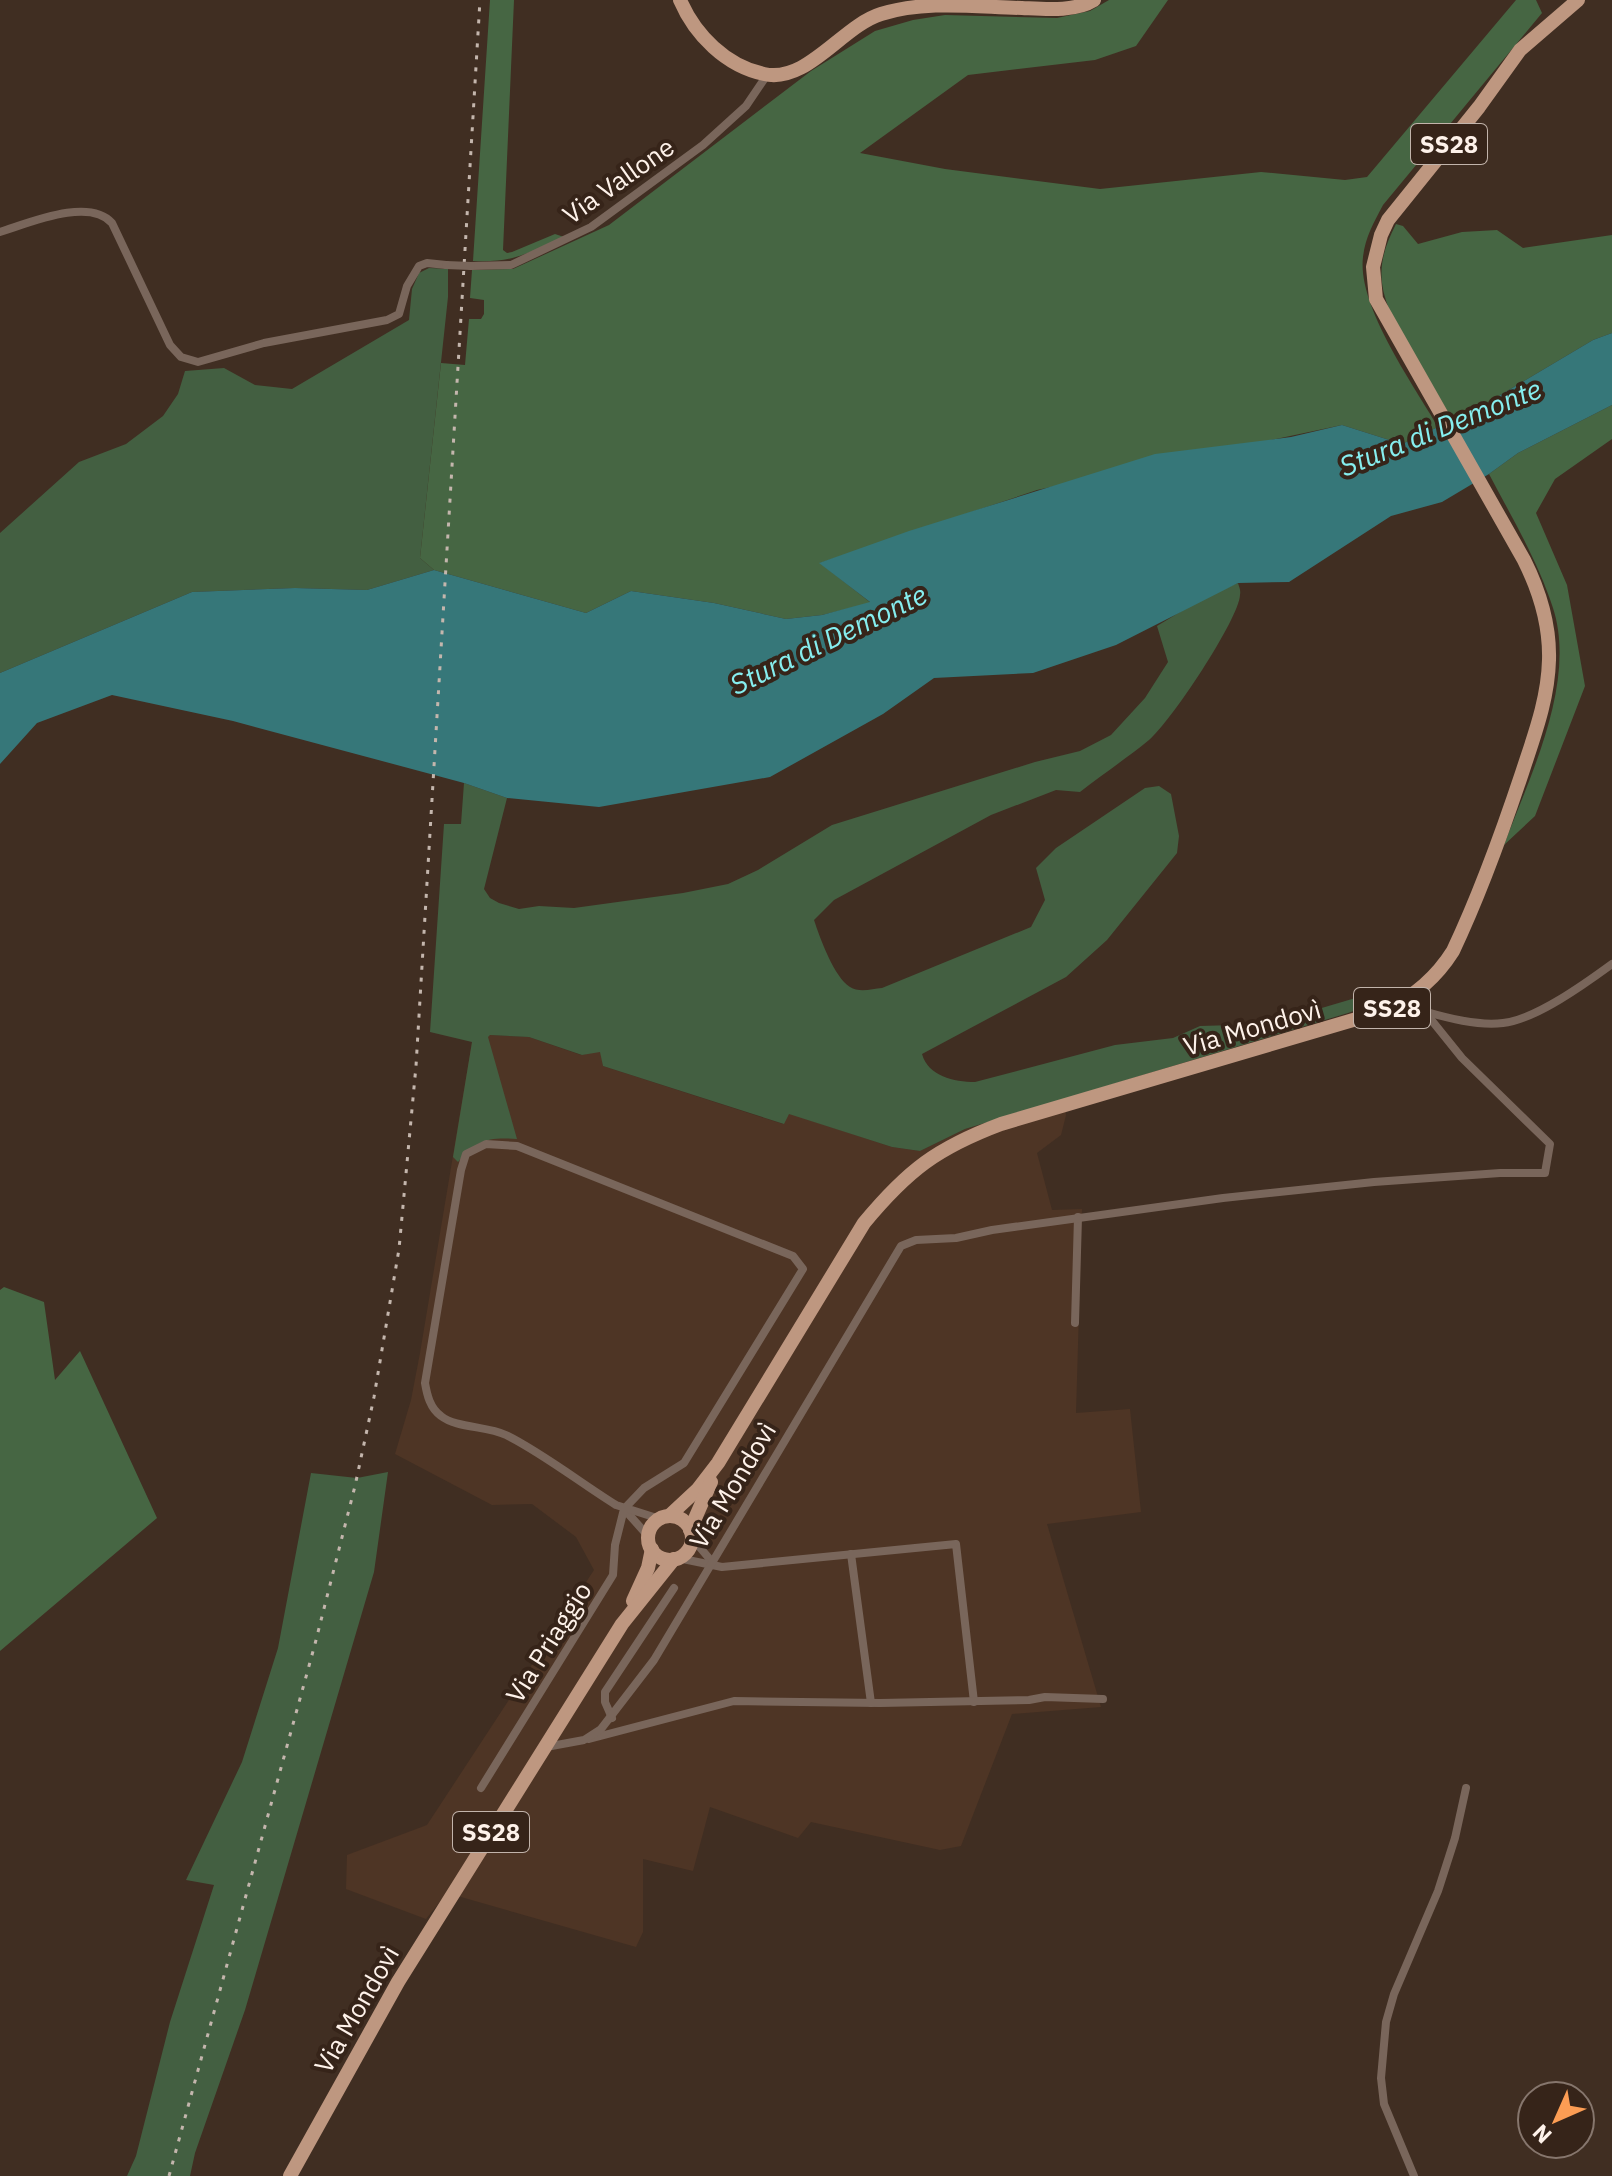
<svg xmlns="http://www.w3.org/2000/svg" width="1612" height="2176" font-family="'IBM Plex Sans',sans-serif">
  <rect width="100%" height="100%" fill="#402e22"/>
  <polygon fill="#4e3525" points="490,1035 529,1037 581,1055 601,1051 603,1066 783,1124 788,1113 892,1147 920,1151 965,1129 1064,1100 1066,1115 1061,1135 1037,1153 1052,1210 1082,1209 1076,1413 1130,1409 1141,1512 1047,1524 1101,1707 1012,1714 961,1846 940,1850 811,1822 798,1838 710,1807 693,1871 643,1859 643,1932 636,1947 447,1893 426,1919 346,1889 347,1855 427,1825 594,1570 576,1537 532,1504 492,1505 395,1454 411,1400 420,1353 472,1042"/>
  <g fill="#435f41">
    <polygon points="429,268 448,269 448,297 420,558 434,570 367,590 295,588 192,592 0,673 0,533 79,462 126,444 163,416 178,394 185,371 224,368 255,385 292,389 409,320 412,289 419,273"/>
    <path d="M1238 583C1239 587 1241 590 1240 595 1239 619 1170 723 1149 740 1127 758 1103 774 1080 792L1056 790 991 815 834 900 814 920C820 938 834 977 850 987 859 993 872 989 882 988L1031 927 1045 900 1036 868 1056 848 1145 788 1159 786 1171 794 1179 836 1177 853 1107 940 1066 977 922 1054C928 1076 954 1082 975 1082L1115 1045 1173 1038 1200 1026 1234 1025 1298 1015 1369 994 1385 992 1399 995 1348 1013 965 1129 920 1151 892 1147 789 1114 784 1124 603 1066 600 1052 582 1055 529 1037 490 1035 488 1037 517 1139C487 1137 478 1140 458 1162L453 1157 472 1042 430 1032 444 824H461L464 783 507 798 484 889 490 898 499 903 519 909 539 906 574 908 683 893 728 884 758 870 832 825 1035 762 1080 751 1111 735 1145 698 1168 662 1157 626 1203 598Z"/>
    <polygon points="388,1472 374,1572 245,2010 195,2153 190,2176 127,2176 136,2156 170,2022 214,1885 186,1880 242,1762 278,1648 311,1473 357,1478"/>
  </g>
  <g fill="#466643">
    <path d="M490 0H514L503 250 507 253 512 252 555 234 564 237C528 253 513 263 473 261Z"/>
    <path d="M1109 0H1168L1136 46 1095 60 968 75 860 153 945 169 1100 189 1261 172 1345 180 1367 177 1516 0H1536L1542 13 1383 205C1374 222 1365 238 1363 257 1357 306 1413 384 1438 427L1402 444 1342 425 1037 490 820 563 871 603 822 615 786 619 714 603 631 591 586 613 434 570 420 558 441 363 465 365 469 319H481L484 314V300L470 298 472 270 513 269 609 225 811 71 875 31 913 20 945 15 1057 18 1090 11Z"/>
    <path d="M1396 224 1403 226 1418 244 1462 232 1497 230 1523 248 1612 235V333L1593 340 1482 406 1452 420 1390 311C1376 278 1380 255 1396 224Z"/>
    <path d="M1612 405V439L1555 479 1536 513 1567 585 1585 686 1535 816 1504 845C1530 776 1577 682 1553 608 1538 561 1512 518 1489 474L1518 453Z"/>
    <polygon points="4,1287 44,1302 55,1380 80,1351 157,1518 0,1651 0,1290"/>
  </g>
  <polygon fill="#367779" points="1612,333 1612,405 1518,453 1489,474 1442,502 1391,516 1289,582 1238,583 1116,645 1033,673 934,678 883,714 770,777 599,807 507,798 464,783 233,721 112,695 37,723 0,764 0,673 192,592 295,588 367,590 434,570 586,613 631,591 714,603 786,619 822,615 870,602 819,563 909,531 1155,454 1291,437 1342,425 1402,444 1482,406 1593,340"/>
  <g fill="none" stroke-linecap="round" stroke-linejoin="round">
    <g stroke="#79665b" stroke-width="8">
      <path d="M0 232C29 223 89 197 112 223L170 345 181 357 198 362 264 343 387 320 399 314 407 286 419 266 427 263 446 265"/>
      <polyline points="471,266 511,265 591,227 703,145 746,106 767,75"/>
      <path d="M1423 1011C1448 1018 1477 1026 1503 1023 1535 1020 1586 983 1612 964"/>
      <polyline points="1075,1323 1078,1217"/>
      <polyline points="624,1509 649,1537"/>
      <polyline points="692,1538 713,1563"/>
      <polyline points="851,1554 871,1703"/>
      <polyline points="678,1558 722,1567 956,1544 974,1702"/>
      <polyline points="612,1718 605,1702 605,1692 674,1588"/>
      <polyline points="589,1739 734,1701 880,1703 1029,1700 1045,1697 1103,1699"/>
      <polyline points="546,1747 584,1740 601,1729 654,1660 901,1246 916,1240 956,1238 992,1230 1223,1198 1374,1182 1500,1173 1545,1173 1550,1144 1462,1058 1412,996"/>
      <path d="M481 1788 613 1575 615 1545 624 1509 644 1488 684 1463 803 1269 793 1256 517 1146 486 1144 466 1154 461 1170 425 1383C427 1395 430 1408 441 1416 456 1428 487 1426 506 1435 541 1452 582 1484 616 1505L660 1519"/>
      <polyline points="1414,2176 1384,2104 1381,2078 1386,2022 1394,1994 1438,1891 1455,1838 1466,1788"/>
    </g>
    <g stroke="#be9780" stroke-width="14">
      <path d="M680 0C695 35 726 66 764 74 807 84 842 26 881 14 926 0 976 7 1022 8 1044 9 1075 12 1094 0"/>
      <path d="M669 1516 698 1489 718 1463 864 1223C908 1170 937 1148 1001 1124L1387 1010C1415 995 1436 978 1453 951 1480 894 1502 833 1522 773 1534 736 1548 700 1549 660 1550 625 1540 592 1524 560L1376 299 1373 267 1381 235 1388 220 1479 107 1520 50 1578 0"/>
      <circle cx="670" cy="1538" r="22"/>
      <polyline points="690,1530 711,1482"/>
      <polyline points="633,1601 648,1568 652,1549"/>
      <polyline points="290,2176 398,1982 622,1624 674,1559"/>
    </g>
    <polyline stroke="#c4b6ad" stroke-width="3" stroke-dasharray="4 8" stroke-linecap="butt" points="169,2176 315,1644 355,1486 374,1397 399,1249 416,1066 480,0"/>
    <polyline stroke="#79665b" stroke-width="8" points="446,265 471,266"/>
  </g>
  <g text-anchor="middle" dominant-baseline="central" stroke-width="8" stroke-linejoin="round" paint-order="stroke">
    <g fill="#362419" stroke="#c2b4ab" stroke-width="2">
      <rect x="1411" y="124" width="76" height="40" rx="6"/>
      <rect x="1354" y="988" width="76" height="40" rx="6"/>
      <rect x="453" y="1812" width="76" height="40" rx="6"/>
    </g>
    <g font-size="24" font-weight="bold" fill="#fef2ea">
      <text x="1449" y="144">SS28</text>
      <text x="1392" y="1008">SS28</text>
      <text x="491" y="1832">SS28</text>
    </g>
    <g font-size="26" fill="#fef2ea" stroke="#362419">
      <text transform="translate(618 180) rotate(-35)">Via Vallone</text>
      <text transform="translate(1252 1027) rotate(-16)">Via Mondovì</text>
      <text transform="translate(732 1485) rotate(-59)">Via Mondovì</text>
      <text transform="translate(548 1642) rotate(-58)">Via Priaggio</text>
      <text transform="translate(356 2009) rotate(-60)">Via Mondovì</text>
    </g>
    <g font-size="28" font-style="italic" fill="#86eeef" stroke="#362419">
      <text transform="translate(1440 427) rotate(-22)">Stura di Demonte</text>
      <text transform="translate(828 639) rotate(-26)">Stura di Demonte</text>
    </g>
  </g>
  <g transform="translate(1556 2120) rotate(225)"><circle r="38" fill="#362419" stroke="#86766d" stroke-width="2"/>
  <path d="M0-6L14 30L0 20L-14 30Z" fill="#fc9d54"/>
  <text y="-12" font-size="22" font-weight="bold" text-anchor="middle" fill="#fef2ea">N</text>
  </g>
</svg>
